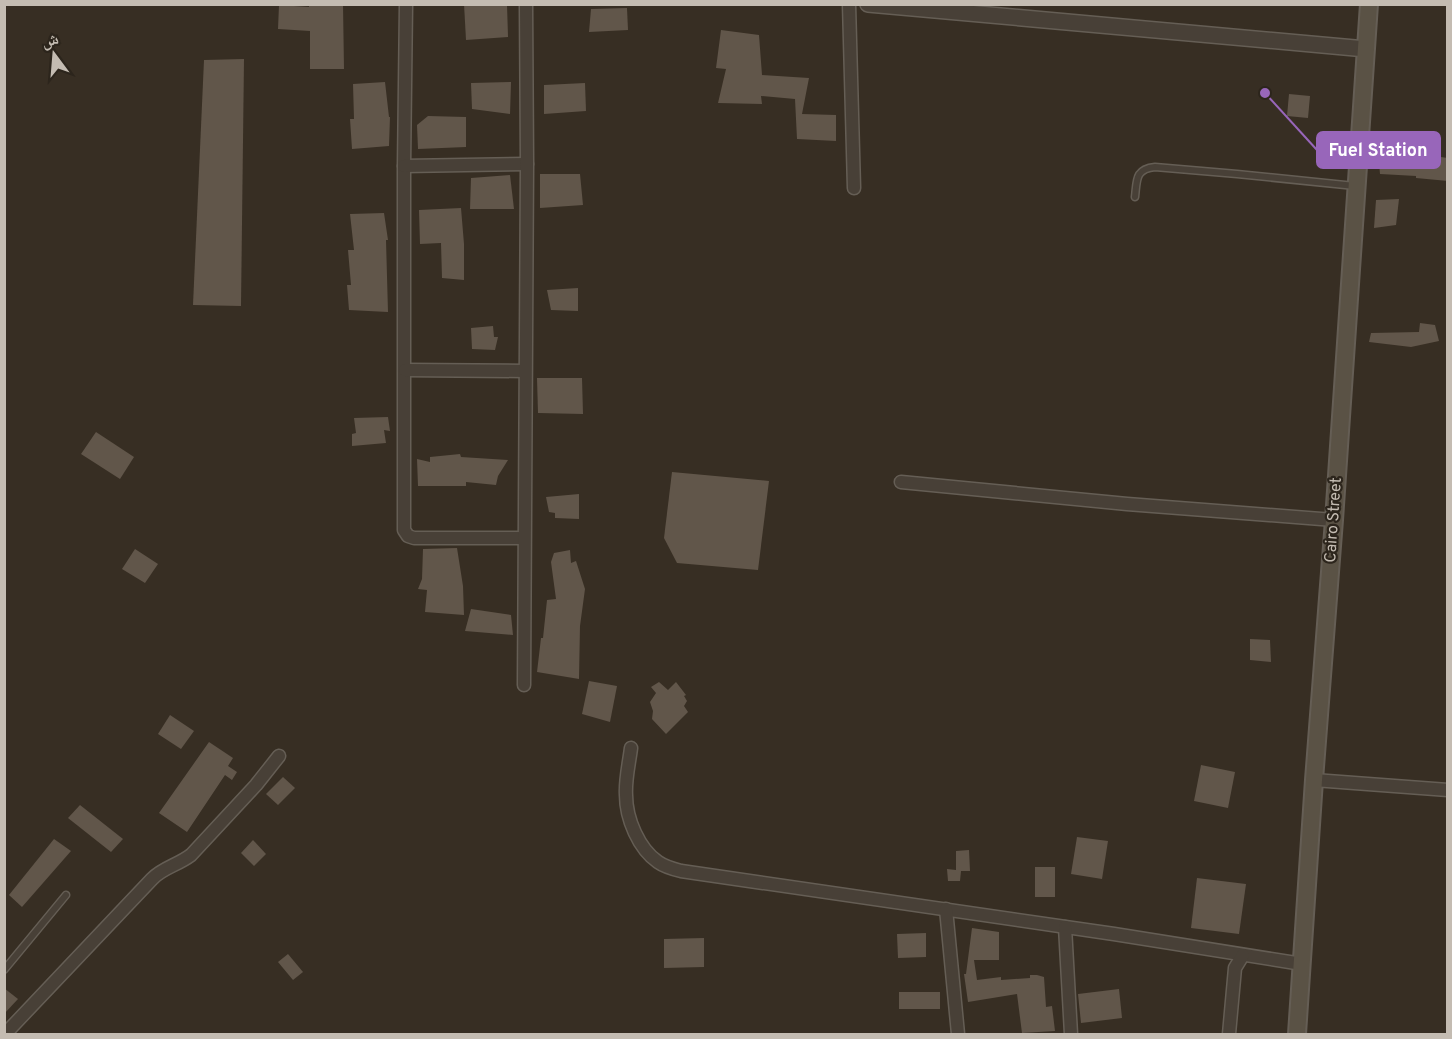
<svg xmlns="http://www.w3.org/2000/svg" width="1452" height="1039" font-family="Overpass,'Noto Naskh Arabic',sans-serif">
  <rect width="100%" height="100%" fill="#372e23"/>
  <g fill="#61564a">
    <polygon points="309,4 343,4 344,69 310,69 310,31 278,29 279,5 309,7"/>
    <polygon points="464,4 507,4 508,37 466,40"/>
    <polygon points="627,8 628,30 589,32 591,9"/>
    <polygon points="721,30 759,35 762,75 809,78 802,114 836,115 836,141 797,139 795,99 761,96 762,104 718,103 726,69 716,68"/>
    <polygon points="244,59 241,306 193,305 204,60"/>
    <polygon points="385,82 389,117 390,117 389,146 352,149 350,119 354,119 353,84"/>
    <polygon points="511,82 510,114 472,109 471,83"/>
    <polygon points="585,83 586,111 544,114 544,85"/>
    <polygon points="1289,94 1310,96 1308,118 1287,116"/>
    <polygon points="428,116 466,117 466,147 418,149 417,125"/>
    <polygon points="1378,153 1419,155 1419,154 1448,158 1448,181 1416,178 1416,176 1380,174"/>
    <polygon points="540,174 580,174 583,205 540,208"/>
    <polygon points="510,175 514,209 470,209 471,178"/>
    <polygon points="1399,199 1396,225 1374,228 1376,200"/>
    <polygon points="461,208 464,244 464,280 442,278 441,243 420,244 419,210"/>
    <polygon points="384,213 388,240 386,240 388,312 349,310 347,285 351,285 348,250 354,250 350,214"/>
    <polygon points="578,288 578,311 551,310 547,290"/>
    <polygon points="1420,323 1435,325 1439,341 1411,347 1369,342 1371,333 1419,332"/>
    <polygon points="493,326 494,337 498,337 495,350 472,349 471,328"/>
    <polygon points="537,378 582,378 583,414 538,413"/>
    <polygon points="388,417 390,431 384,430 386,443 352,446 352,434 356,433 354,418"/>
    <polygon points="96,432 134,457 120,479 81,454"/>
    <polygon points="460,454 461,457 508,460 498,476 496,485 466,482 466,486 418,486 417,459 430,462 430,457"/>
    <polygon points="672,472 769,481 758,570 677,563 664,538"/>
    <polygon points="579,494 579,519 555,518 555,513 549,512 546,497"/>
    <polygon points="457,548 463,586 464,615 425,612 427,590 418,589 422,579 423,549"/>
    <polygon points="135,549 158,564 145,583 122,569"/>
    <polygon points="570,550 571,563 576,561 585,589 580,626 579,679 537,672 541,638 543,638 547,600 556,599 551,562 554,553"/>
    <polygon points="471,609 511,615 513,635 465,631"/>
    <polygon points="1250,639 1270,640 1271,662 1250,660"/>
    <polygon points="589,681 617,686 610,722 582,714"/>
    <polygon points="659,682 668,690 676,682 686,695 684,696 687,701 684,706 688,712 666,734 652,719 653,711 650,702 656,693 651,687"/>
    <polygon points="170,715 194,731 181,749 158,734"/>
    <polygon points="209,742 233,758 228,766 237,772 232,780 225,775 187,832 159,813"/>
    <polygon points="1201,765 1235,772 1228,808 1194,801"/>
    <polygon points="283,777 295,788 278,805 266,794"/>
    <polygon points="80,805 123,839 111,852 68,818"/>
    <polygon points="1077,837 1108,841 1102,879 1071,874"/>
    <polygon points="54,839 71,851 22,907 9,895"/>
    <polygon points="253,840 266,854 254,866 241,853"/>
    <polygon points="969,850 970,871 961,871 960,881 948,881 947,869 956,870 956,851"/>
    <rect x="1035" y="867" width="20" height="30"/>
    <polygon points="1197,878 1246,884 1239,934 1191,928"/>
    <polygon points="972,928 999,932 999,960 974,960 977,980 1001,977 1001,980 1030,978 1030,975 1037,975 1044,977 1046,1007 1052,1006 1055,1031 1022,1033 1017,994 968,1002 964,974 966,974"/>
    <polygon points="926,933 926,957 898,958 897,934"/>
    <polygon points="704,938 704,967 664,968 664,939"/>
    <polygon points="288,954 303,972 293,980 278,962"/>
    <polygon points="4,988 18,999 4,1014"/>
    <polygon points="1119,989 1122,1018 1081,1023 1078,994"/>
    <rect x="899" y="992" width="41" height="17"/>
  </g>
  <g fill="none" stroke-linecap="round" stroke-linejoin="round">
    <g stroke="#655e55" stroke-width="9">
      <g id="service">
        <path d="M1135 197C1137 180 1135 169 1155 167L1237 174 1355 186"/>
        <polyline points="4,970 66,895"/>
      </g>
    </g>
    <g stroke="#655e55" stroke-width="15">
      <g id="minor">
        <polyline points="406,4 404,166 404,530 408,536 414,538 524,538"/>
        <polyline points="849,4 854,188"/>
        <polyline points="404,166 527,164"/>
        <polyline points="405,370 525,371"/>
        <polyline points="901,482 1127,504 1334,520"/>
        <polyline points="524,685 527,164 526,4"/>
        <path d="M631 748C629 764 625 780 626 795 626 819 639 849 658 862 665 867 673 869 681 871L1114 934 1302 964"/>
        <polyline points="1314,780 1448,790"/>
        <polyline points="946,909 958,1034"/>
        <polyline points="1065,927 1071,1034"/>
        <path d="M5 1034 152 879C162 868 178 865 191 855L256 785 279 756"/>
        <polyline points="1229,1034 1235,968 1243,955"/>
      </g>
    </g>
    <g stroke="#655e55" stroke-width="18">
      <polyline id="tertiary" points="868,4 1366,49"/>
    </g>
    <g stroke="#655e55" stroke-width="20">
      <polyline id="secondary" points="1297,1034 1314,780 1334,520 1369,4"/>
    </g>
    <use href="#service" stroke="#484037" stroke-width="6"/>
    <use href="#minor" stroke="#484037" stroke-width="12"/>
    <use href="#tertiary" stroke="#484037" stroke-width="15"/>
    <use href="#secondary" stroke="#5a5245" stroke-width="16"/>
  </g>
  <g text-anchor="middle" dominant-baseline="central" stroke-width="4.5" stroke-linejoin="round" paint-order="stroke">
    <g font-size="16" fill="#c4bcb2" stroke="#2c251c">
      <text transform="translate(1334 520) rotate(-86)">Cairo Street</text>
    </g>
  </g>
  <path fill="none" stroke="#9866ba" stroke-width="2" d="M1265 93L1317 150"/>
  <circle fill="#9866ba" stroke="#2c251c" stroke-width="2" cx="1265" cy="93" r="6"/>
  <rect fill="#9866ba" stroke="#9866ba" stroke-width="2" x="1317" y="132" width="123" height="36" rx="6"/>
  <g font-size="18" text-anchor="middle" font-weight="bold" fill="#fff">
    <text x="1378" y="156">Fuel Station</text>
  </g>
  <rect width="1452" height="1039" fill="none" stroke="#c4bcb2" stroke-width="12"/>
  <g transform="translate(54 54) rotate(344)" stroke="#2c251c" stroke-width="4.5" paint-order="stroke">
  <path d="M0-4.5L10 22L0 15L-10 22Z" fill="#c4bcb2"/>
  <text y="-9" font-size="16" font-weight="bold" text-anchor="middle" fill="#c4bcb2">ش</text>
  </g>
</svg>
